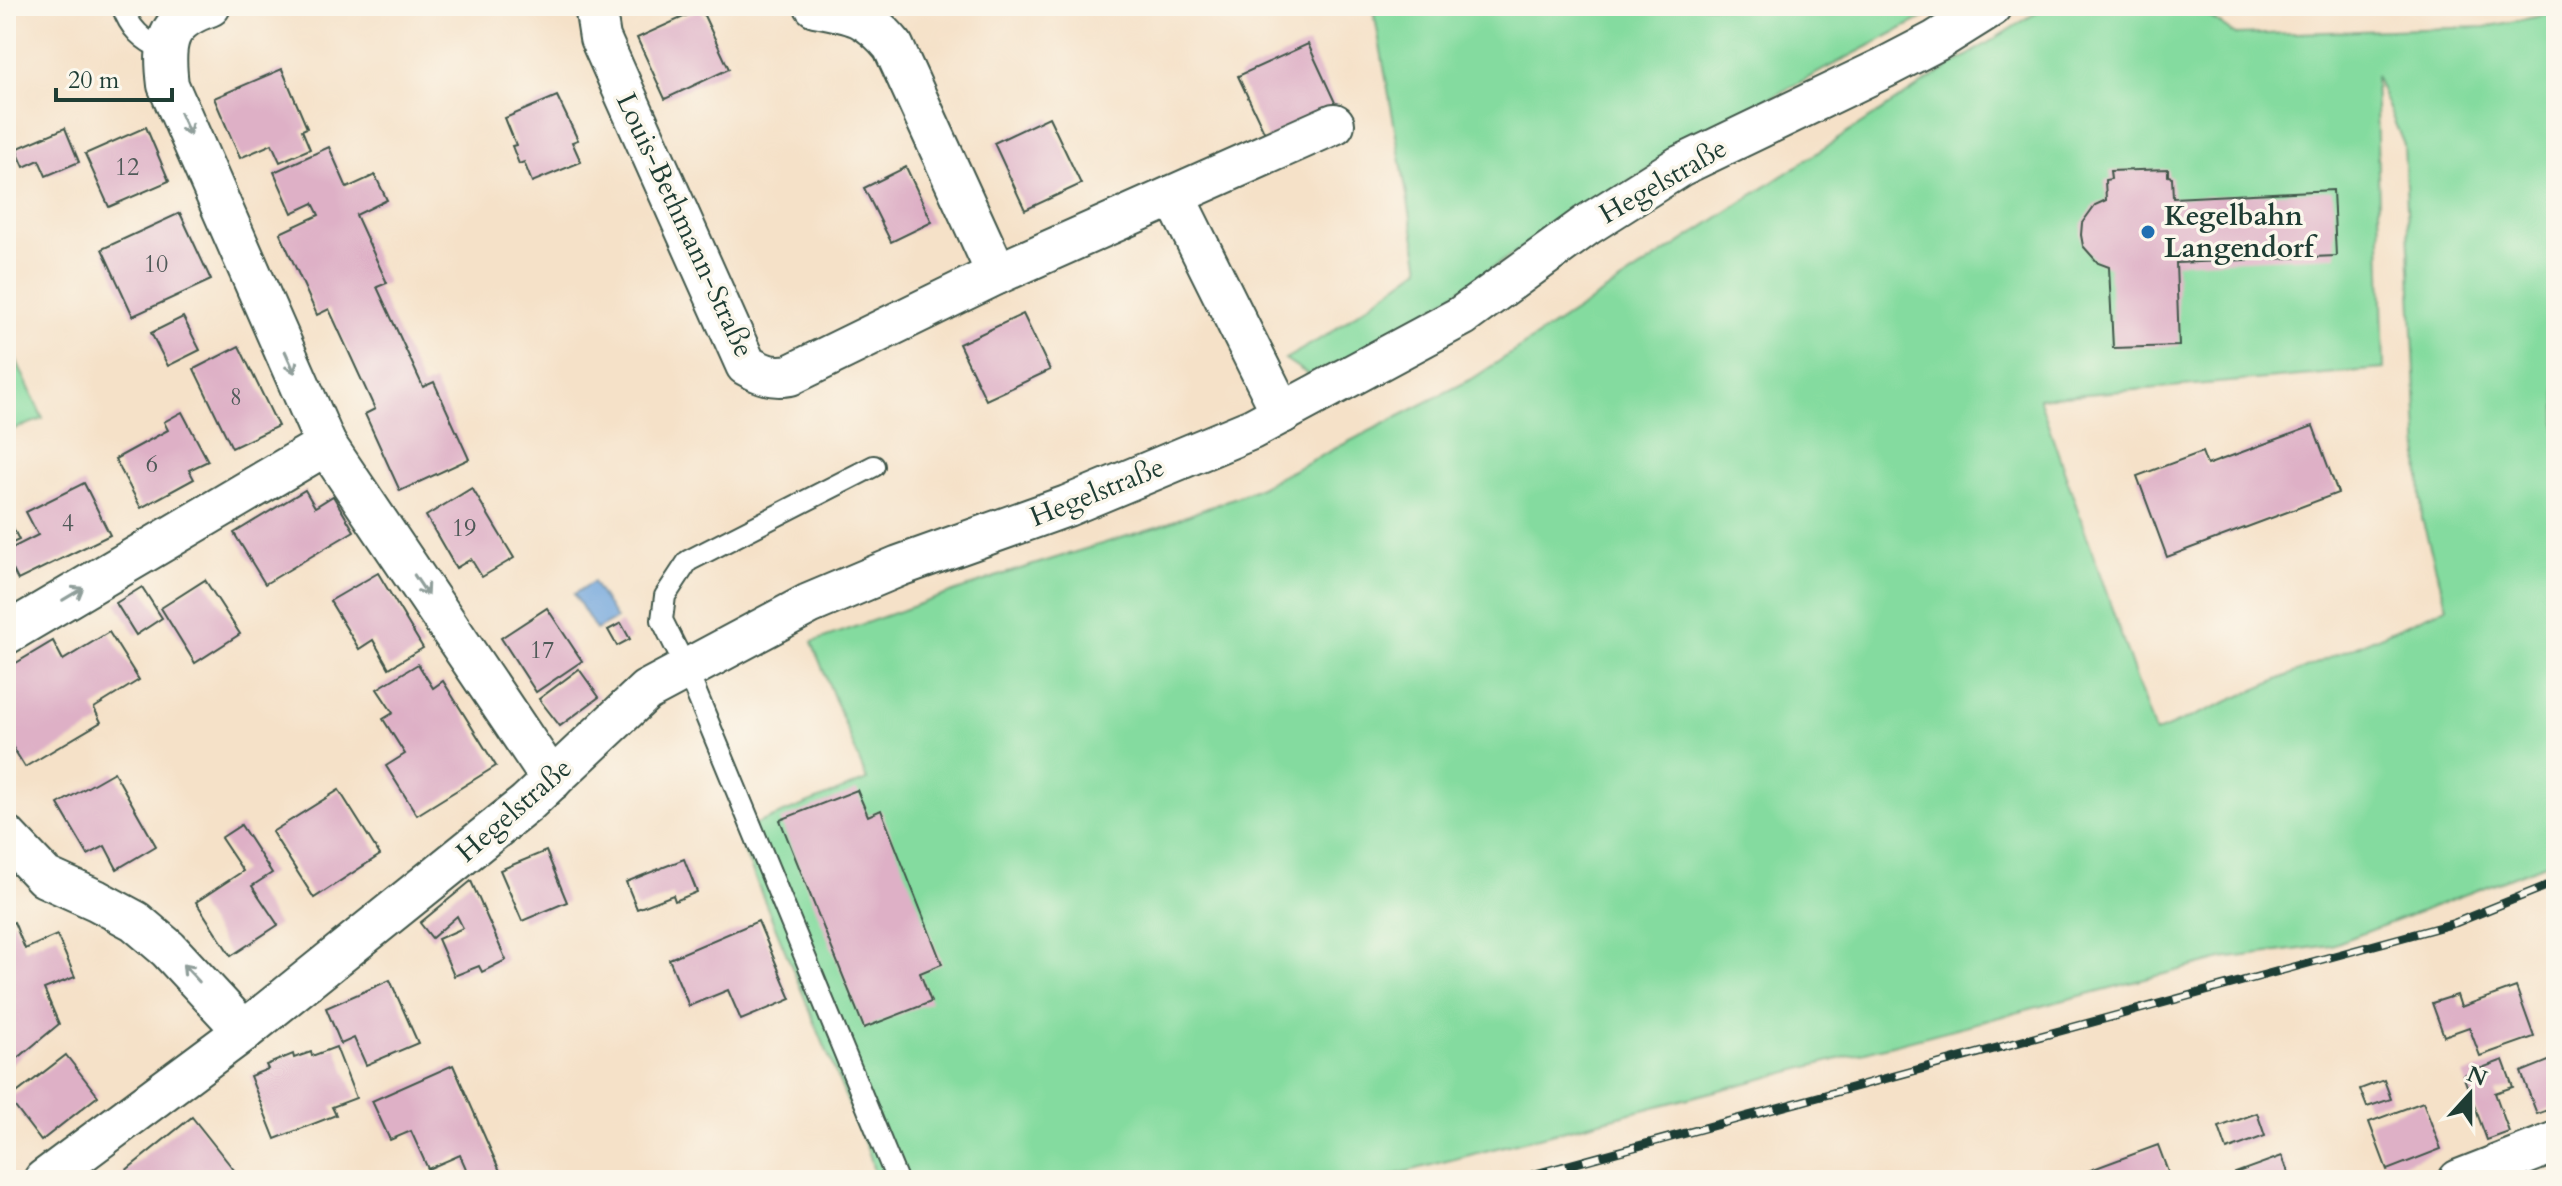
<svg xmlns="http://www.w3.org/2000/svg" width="2562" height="1186" font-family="Cardo,serif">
  <rect width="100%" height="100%" fill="#fbf7ec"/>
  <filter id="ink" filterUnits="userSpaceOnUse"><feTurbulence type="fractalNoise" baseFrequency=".0125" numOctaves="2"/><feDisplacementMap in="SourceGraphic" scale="16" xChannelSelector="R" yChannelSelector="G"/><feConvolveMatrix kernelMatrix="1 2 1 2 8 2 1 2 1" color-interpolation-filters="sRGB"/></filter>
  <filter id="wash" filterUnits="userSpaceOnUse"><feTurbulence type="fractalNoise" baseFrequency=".006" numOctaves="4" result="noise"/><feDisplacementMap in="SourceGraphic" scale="32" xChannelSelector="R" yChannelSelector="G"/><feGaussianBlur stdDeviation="1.8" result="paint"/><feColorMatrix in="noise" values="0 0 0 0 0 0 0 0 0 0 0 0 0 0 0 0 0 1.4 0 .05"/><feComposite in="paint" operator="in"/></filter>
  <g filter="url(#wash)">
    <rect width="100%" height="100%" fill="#f5e1c8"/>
    <g fill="#84db9f" stroke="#528c6a" stroke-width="2" fill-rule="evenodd">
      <polygon points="1373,6 1945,6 1751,108 1550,229 1373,348 1309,375 1285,359 1327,335 1420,268"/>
      <path d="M2047 6H2194L2236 35 2485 27 2556 13V860L2332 945 2222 959 1374 1180H876L870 1156 736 832 867 780 812 642 1004 574 1160 526 1252 491 1472 379 1922 84ZM2375 75 2404 145 2422 519 2447 607 2155 733 2039 398 2384 369Z"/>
      <polygon points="6,337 43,419 6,432"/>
    </g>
    <polygon fill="#6da3db" stroke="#467088" stroke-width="2" points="593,582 616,619 596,630 574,594"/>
    <g id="blocks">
      <g fill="#deb0c6">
        <polygon points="701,9 729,69 665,99 637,38"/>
        <polygon points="1308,44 1338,109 1268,140 1238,76"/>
        <polygon points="282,69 307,128 302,130 310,149 280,162 272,144 240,158 214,98"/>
        <polygon points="557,96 578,140 572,142 581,162 532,182 524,162 519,164 512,146 516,145 505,118"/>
        <polygon points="1049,117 1081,184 1025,210 994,143"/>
        <polygon points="146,127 169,181 109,207 85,154"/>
        <polygon points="65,128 79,162 46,176 39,160 24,167 16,149"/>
        <polygon points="329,147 347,188 375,175 387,200 356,215 387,283 377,287 423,387 434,382 469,459 400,491 365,414 375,409 329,309 317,315 280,233 319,215 313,203 292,213 274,172"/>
        <polygon points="906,167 932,222 891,242 864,188"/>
        <polygon points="2168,169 2168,176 2172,177 2173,198 2333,190 2336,256 2176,263 2179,346 2113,348 2109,267 2098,263 2083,246 2081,235 2082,223 2095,205 2106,200 2105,180 2111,179 2110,171"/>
        <polygon points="180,213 211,280 133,316 102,249"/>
        <polygon points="1023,314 1050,370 986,400 959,344"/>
        <polygon points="183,317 200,350 168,366 151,333"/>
        <polygon points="239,346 278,426 232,448 194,369"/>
        <polygon points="182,412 208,461 189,470 194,479 141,508 115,459 168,430 164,422"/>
        <polygon points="2313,426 2338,493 2167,557 2137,476 2202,452 2207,465"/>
        <polygon points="84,483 110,535 18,580 6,556 6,551 38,535 26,512"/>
        <polygon points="472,488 514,558 482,577 471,559 456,568 426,516"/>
        <polygon points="305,490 315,507 333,496 354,531 265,584 234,533"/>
        <polygon points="6,513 19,540 6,546"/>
        <polygon points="378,573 423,648 389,668 373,640 359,649 330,601"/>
        <polygon points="205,580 240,634 195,663 161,608"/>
        <polygon points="142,587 162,618 136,635 116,603"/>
        <polygon points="547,608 582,661 536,692 501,638"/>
        <polygon points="621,623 630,639 617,646 608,630"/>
        <polygon points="109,632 139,680 94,708 101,722 25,767 6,736 6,669 53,641 63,660"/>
        <polygon points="418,664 433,688 443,681 496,766 417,815 386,766 405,754 383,719 393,713 377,689"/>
        <polygon points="579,669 599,697 560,726 539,699"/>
        <polygon points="114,772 156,846 117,869 105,846 88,855 58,804"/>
        <polygon points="339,790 380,855 314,898 272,832"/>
        <polygon points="857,790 868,816 881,810 942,964 920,973 931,1002 864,1028 780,820"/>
        <polygon points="241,825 272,873 252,886 278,925 231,956 196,902 243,871 221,838"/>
        <polygon points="546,851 567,902 522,921 500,870"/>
        <polygon points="684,859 697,892 675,901 673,895 637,909 626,882"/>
        <polygon points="471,881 506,960 482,972 479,966 454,976 438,939 463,928 457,916 432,938 420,923"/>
        <polygon points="758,921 791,999 741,1020 728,990 689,1006 669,959"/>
        <polygon points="14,922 25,949 57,935 75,977 44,989 59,1024 6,1068 6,925"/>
        <polygon points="390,980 418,1043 366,1065 354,1038 341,1044 326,1008"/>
        <polygon points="2516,987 2534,1037 2480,1056 2469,1027 2444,1036 2432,1003 2457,995 2461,1007"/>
        <polygon points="336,1047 356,1098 332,1107 336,1115 275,1139 250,1076 268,1069 266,1065 293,1054 294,1058 311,1052 312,1056"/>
        <polygon points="66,1055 98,1096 41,1141 9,1099"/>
        <polygon points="2556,1058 2556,1107 2537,1114 2521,1072"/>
        <polygon points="2503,1060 2513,1087 2495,1093 2509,1132 2487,1140 2463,1075"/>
        <polygon points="453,1065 487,1142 504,1180 471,1180 460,1155 428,1169 411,1131 390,1140 372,1101"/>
        <polygon points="2384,1080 2391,1099 2367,1107 2360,1089"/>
        <polygon points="2423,1102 2441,1149 2387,1170 2369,1122"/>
        <polygon points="2257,1113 2265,1136 2227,1150 2219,1127"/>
        <polygon points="192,1117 238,1175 232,1180 114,1180"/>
        <polygon points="2158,1145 2171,1180 2079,1180 2077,1175"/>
        <polygon points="2282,1156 2291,1180 2237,1180 2235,1173"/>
      </g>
    </g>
  </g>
  <g filter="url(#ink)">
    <use href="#blocks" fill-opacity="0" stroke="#3f564a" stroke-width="2"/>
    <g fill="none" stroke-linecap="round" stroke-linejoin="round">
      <g stroke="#3f564a" stroke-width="24">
        <g id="service">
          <path d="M122 6C130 29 142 40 164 50"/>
          <polyline points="874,466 688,561 665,596 662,620 686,668 897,1180"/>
        </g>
      </g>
      <g stroke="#3f564a" stroke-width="44">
        <g id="minor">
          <path d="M210 6C165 21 163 43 168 85L326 445 552 780"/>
          <path d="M595 6 600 38 746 365C762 374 772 378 790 375L997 274 1334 124"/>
          <path d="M815 6C854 13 867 15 893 46L997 274"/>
          <polyline points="1174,196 1282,413"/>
          <polyline points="6,634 326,445"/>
          <polyline points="6,836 45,877 96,900 135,921 168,949 244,1031"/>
          <polyline points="44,1180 244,1031 526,804 646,691 809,604 899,566 1067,506 1252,429 1462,316 1587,225 1680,166 1884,68 1936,41 1992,6"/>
          <polyline points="2459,1180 2556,1142"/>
        </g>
      </g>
      <use href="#service" stroke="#fff" stroke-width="20"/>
      <use href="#minor" stroke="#fff" stroke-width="40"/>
      <g stroke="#1f3d34" stroke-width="9">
        <polyline id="rail" points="1514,1180 2455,923 2556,882"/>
      </g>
      <use href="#rail" stroke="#fbf7ec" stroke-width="6" stroke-dasharray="18" stroke-linecap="butt"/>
    </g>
    <defs><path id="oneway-shaft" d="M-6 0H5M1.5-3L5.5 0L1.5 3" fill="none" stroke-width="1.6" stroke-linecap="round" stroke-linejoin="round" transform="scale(2)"/></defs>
    <g stroke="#8f9e9a">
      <use href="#oneway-shaft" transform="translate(185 124) rotate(66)"/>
      <use href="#oneway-shaft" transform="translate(290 362) rotate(66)"/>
      <use href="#oneway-shaft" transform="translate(421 585) rotate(56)"/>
      <use href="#oneway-shaft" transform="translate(73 594) rotate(-31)"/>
      <use href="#oneway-shaft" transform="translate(191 973) rotate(-133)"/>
    </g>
  </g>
  <circle fill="#1f6fb2" stroke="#fbf7ec" stroke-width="3" cx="2148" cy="232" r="8"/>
  <g text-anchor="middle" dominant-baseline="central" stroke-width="7" stroke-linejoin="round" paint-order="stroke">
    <g font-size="24" fill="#4f5a58">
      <text x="127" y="167">12</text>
      <text x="156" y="264">10</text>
      <text x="236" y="397">8</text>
      <text x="152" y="464">6</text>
      <text x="68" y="523">4</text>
      <text x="464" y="528">19</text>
      <text x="542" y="650">17</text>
    </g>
    <g font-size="28" fill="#1f3d34" stroke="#fbf7ec">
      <text transform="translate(1663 181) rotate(-30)">Hegelstraße</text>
      <text transform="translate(685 225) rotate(65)">Louis-Bethmann-Straße</text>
      <text transform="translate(1097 492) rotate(-22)">Hegelstraße</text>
      <text transform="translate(514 810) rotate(-41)">Hegelstraße</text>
    </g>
    <g font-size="28" font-weight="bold" fill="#1f3d34" stroke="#fbf7ec" text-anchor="start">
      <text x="2164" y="216">Kegelbahn<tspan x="2164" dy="32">Langendorf</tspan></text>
    </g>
  </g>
  <rect width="2562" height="1186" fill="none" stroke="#fbf7ec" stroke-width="32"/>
  <g transform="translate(2470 1094) rotate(21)" stroke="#fbf7ec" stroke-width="6" paint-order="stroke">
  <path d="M0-6L14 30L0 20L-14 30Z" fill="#1f3d34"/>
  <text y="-12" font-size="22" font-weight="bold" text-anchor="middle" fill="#1f3d34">N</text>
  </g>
  <path d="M56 88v12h116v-12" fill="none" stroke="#1f3d34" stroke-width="4"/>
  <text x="68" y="88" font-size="24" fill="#1f3d34" stroke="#fbf7ec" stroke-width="6" paint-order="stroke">20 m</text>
</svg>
